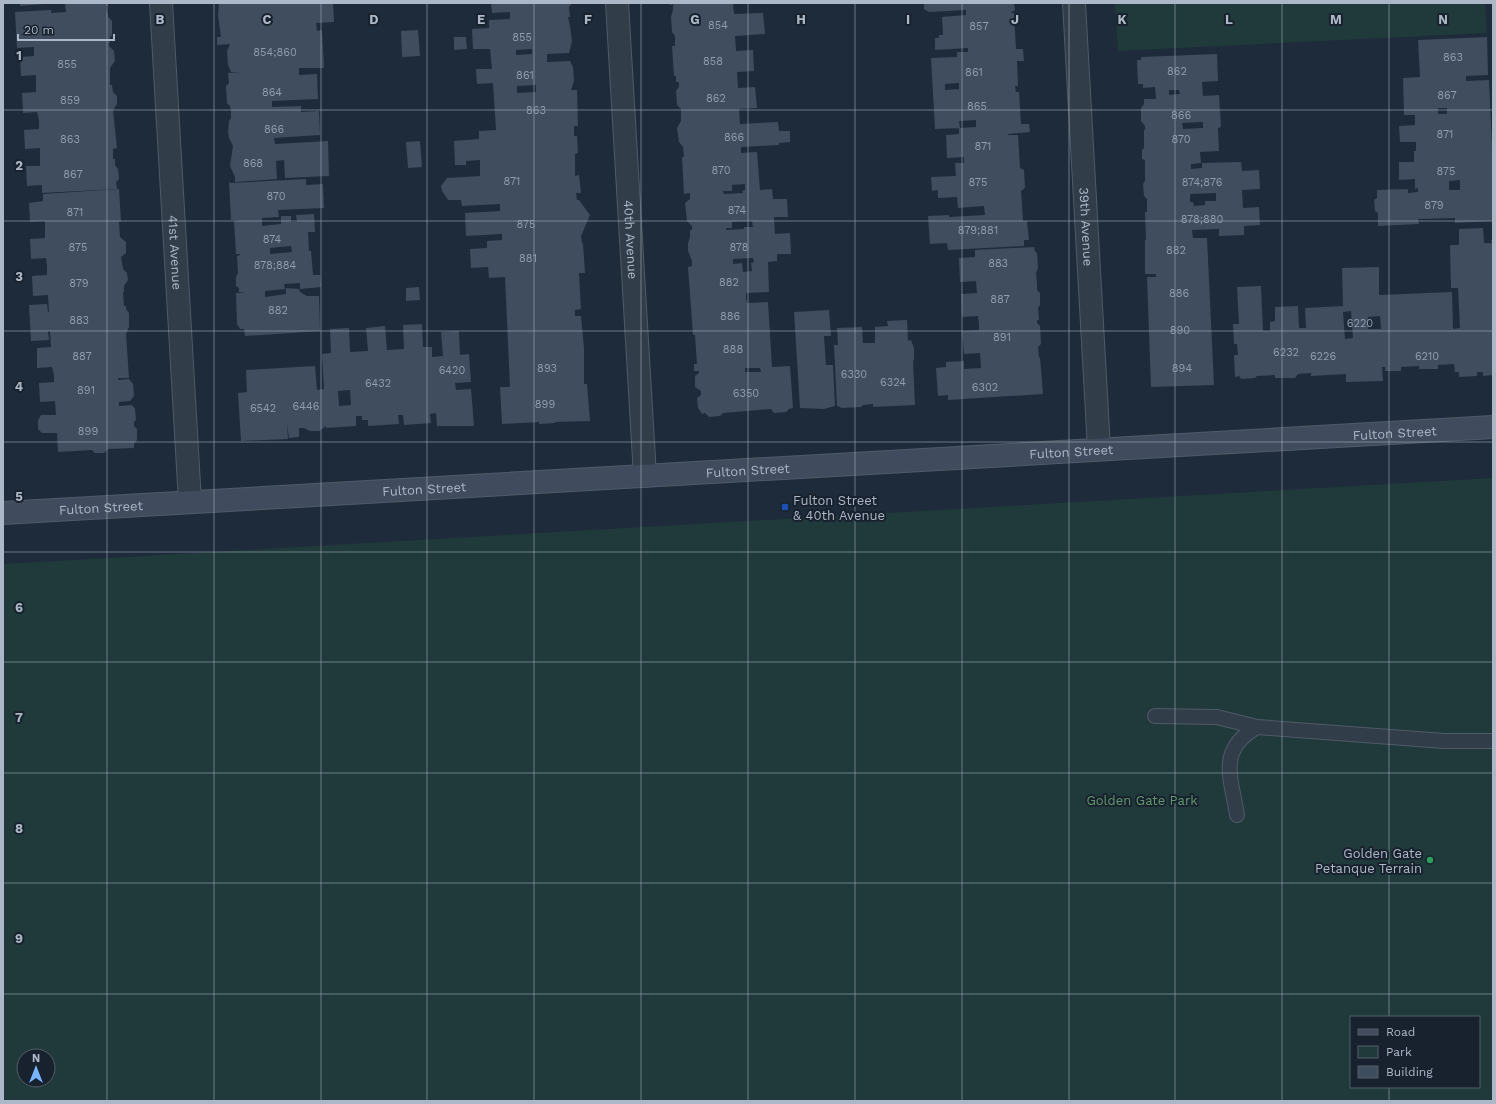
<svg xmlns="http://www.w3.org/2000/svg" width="1496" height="1104" font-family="'Work Sans',sans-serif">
  <rect width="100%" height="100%" fill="#1e2b3a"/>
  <g fill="#20393b" fill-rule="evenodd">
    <polygon points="1115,3 1485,3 1487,33 1118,51"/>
    <path d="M1493 478V1101H3V564ZM1351 1017H1479V1087H1351ZM24 1056H48V1080H24Z"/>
  </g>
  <g fill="#3f4d5f" fill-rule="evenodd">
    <polygon points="20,3 44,3 44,4 20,6"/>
    <polygon points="65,3 108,3 108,6 106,6 107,13 108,13 108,17 112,21 112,35 109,39 110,43 109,43 109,46 114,51 115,61 110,68 110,85 112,85 113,92 117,96 117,104 113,110 117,148 113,149 113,159 115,159 115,165 118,169 119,179 116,182 117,189 42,193 42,185 27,186 26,166 40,166 40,148 25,149 24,130 39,129 39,120 37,112 23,113 22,93 36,92 36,75 21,76 20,57 34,56 34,47 17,48 15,12 51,10 51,13 66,12"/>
    <polygon points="219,3 333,3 334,22 316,23 317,31 322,30 324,68 299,68 299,75 317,74 318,99 272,101 272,107 301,106 301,112 319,111 320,135 274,138 275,144 328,141 329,176 285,178 284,160 276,161 277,179 235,182 235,177 230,166 233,146 229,138 228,132 229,121 231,118 231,110 230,106 227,103 226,86 229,83 228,73 240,72 231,72 228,65 227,51 230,44 217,45 217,37 221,37 218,15"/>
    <path d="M491 3H572L569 7 570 17H568L570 26 572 41 569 53 547 54V62L570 61 573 67 574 81 571 90H577L578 126H574V136H577L578 153 575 154V176L579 175 581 193H576L577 200H579L590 215 581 236 582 243 583 244 585 273H579L581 309 575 310V316H581L584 348V384H587L590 421 555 422V423L539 424V422L502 424 500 387H510L505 277 489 278 488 267 471 268 470 249 487 248V241L502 240V234L466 236 465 213 500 211V204L462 206 461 200H448L442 191 441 186 447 178 480 176V160L466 161V165H455L454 141 479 139V131L496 130 493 83 477 84 476 69H492L490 49H473L472 29 489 28V20L510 19V12L492 13ZM532 49V54L516 55V50ZM536 85V92L517 93V86Z"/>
    <path d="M669 3H733L734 14 763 13 765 34 735 36 736 51 753 50 754 71 737 72 738 88 755 87 757 108 739 109 740 124 778 122 779 131H790V142L779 143V145L741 147V153L757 152 760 190 772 189 773 199H787L788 217H774L775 234 790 233 791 254H777V261L768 262 769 292 746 293V298L747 303 768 302 772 367 790 366 793 408 789 409 786 412 774 413 771 409 723 413 720 416 709 417 705 413 702 414 698 408 697 398 701 395V391L695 387V376L699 373V371H694V364H697L695 335H693L688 267 692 266V261L688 251V243L690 237V230H692V226L687 221 685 203 690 199V193L684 194 682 157H684L683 147 679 142 677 128 681 121V109L677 105 676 91 679 87V82H676V76H674L672 46H675V36L672 32 671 17 673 10V4L670 5ZM745 184V190L742 191 743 193 724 194 723 191H732V185ZM752 221 753 227H744V229L726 230V228H732V222ZM753 258 754 262 751 263 752 271 743 272 742 263 733 264V259ZM745 368H760L761 372H745Z"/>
    <path d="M924 3H1014L1015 10 1010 13H1014L1016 49H1023L1024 61H1017L1018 86H1015L1016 92H1019L1021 124H1029L1030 132 1008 134V135H1018L1020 168 1024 170 1025 188 1021 191 1023 221H1027L1029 240H1024V246L948 250 947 243 930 244 928 216 949 215V217L985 215 984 206 958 208 957 197 938 198V190L932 191 931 177 956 176 955 163H964V157L947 158 946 135 959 134V128L976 127V120L959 121 960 128 935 129 931 58 957 57V52H968V48L935 50V38H939V35H943L942 17 966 15V10L929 12 924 9ZM959 83V89L945 90V84Z"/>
    <polygon points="418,30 420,56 402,57 401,31"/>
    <polygon points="454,37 466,37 467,49 454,50"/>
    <path d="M1487 37 1488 75 1466 76V81L1489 80 1492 148H1493V221L1455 223V218L1418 219 1419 224 1378 226V213L1375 211 1374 200 1377 198V190L1408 189V193L1418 192V188L1415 189V179L1399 180V162H1414V151H1416V142H1400L1399 126 1415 125V115H1404L1403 78 1420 77 1418 40ZM1438 108H1447V114H1438ZM1460 180V190H1449V181Z"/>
    <path d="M1217 54 1218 81 1202 82 1203 96 1219 95 1221 127 1218 128 1219 151 1200 152 1201 163 1191 164V169L1202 168V163L1241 162 1242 171 1259 170 1260 189 1242 190 1243 208 1259 207 1260 225 1244 226V235L1219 236V229L1192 230 1193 238H1207L1214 385 1151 387 1147 277H1156V274H1145V240H1146L1145 212H1147V199L1144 196 1143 184 1145 181V160L1142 159V150L1144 148V130H1145V126L1141 121V108L1144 104V99H1156L1155 87 1143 88V84H1138L1137 60H1141V57ZM1169 90H1179L1180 94 1169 95ZM1203 122V128L1183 129 1182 123ZM1216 193V201H1205V205L1194 206 1193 202H1190V194Z"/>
    <polygon points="420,141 422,167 408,168 406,142"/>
    <path d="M306 179V185L323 184 324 208 278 210 279 217 262 218V226L281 224V216H291V222H297L296 215 314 214 315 232H308L309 251H311L313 275H320L321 287 300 289V283L284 284 285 289 265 291V297L286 294V288L299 289 300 292 307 296H319L320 331 245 336 244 329H240L237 324 236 293H246L239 292V288L236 286V277L238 273 237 256 240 255V254H236L234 221 241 220H231L229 181 230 183ZM291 246 292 252 270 254V248Z"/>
    <polygon points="119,189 121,221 119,222 120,237 126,242 126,253 121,257 123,269 127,273 128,280 124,286 124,292 123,293 124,306 126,306 126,309 129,313 129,327 126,334 129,378 118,378 118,380 129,379 133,384 134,396 130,401 119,402 119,406 132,405 135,409 136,420 134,422 134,426 137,429 137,440 134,444 134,448 108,449 104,453 95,453 92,450 58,452 57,433 42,433 38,429 38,420 41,415 56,415 55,401 40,402 39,383 54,382 54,375 52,367 37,368 37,348 51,347 50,331 48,331 49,340 31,341 29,305 47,304 48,312 49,312 48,295 33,296 32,276 47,275 47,267 46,258 31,259 30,239 45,238 45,221 30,222 29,203 43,201 43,194"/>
    <path d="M1483 228 1484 243H1492L1491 240H1493V375L1483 376V372H1477V376L1459 377V372H1455L1454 364 1438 365V369H1419V366L1401 367V371H1385V367H1382L1383 381 1346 382V374L1311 376V373L1298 374 1295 378H1275V375L1257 376 1255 378 1241 379 1239 376 1235 377 1234 355H1238L1237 344H1234L1233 324H1239L1237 287 1261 286 1263 331H1270V322L1275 321V307L1298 306 1299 328H1306L1305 308 1343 306 1342 268 1379 267V295L1452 292 1453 329 1460 328 1458 288H1451L1450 245H1459V229ZM1351 311 1353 338 1345 339 1343 312ZM1380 316 1381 329H1368V317Z"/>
    <polygon points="1034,247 1035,251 1037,253 1038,268 1036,273 1037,284 1037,290 1040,293 1040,305 1038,308 1039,320 1037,320 1037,323 1040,326 1041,344 1038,347 1039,358 1040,357 1043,394 948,400 948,395 938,396 936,368 946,367 946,362 964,361 964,369 981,368 980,353 964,354 962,331 979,330 979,324 978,316 962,317 961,294 977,293 976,281 960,282 959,258 975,257 975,250"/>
    <polygon points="419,287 420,300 406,301 406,288"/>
    <polygon points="829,310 831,336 824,336 826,365 833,365 835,406 824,409 800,408 794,312"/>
    <polygon points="907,320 908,341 911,340 914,348 914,359 913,361 915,405 873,407 873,404 863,405 861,407 842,408 837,406 834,345 838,345 837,328 862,327 863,343 875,343 875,327 888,326 887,321"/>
    <path d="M422 324 423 347H432V357L443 356 441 332 459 331 460 355 469 354 471 382 455 383 456 390 471 389 474 426H437L436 413 430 414 431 423 404 425 403 415H398L399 424 368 426V420H362V416H356V426L326 428V426L319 431H310L304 428H299V437L289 438 287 423 288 439 241 441 238 393 247 392 246 370 315 366 317 390 324 389 322 354 331 353 330 329 349 328 350 352 368 351 366 328 385 326 387 350 404 349 403 325ZM350 390 351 405 339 406 338 391Z"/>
  </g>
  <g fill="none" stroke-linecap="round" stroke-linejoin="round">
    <g stroke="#505a68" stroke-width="16">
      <g id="service">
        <polyline points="1155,716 1217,717 1257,727 1444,741 1493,741"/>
        <path d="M1237 815C1231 777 1217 750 1257 727"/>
      </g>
    </g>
    <g stroke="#505a68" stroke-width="24">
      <g id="minor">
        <path id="s1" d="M161 3 190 502"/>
        <path id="s2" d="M617 3 645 476"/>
        <path id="s3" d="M1074 3 1099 449"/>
      </g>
    </g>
    <g stroke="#505a68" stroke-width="24">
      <g id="secondary">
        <path id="s4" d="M3 513 1493 427"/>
      </g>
    </g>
    <use href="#service" stroke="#323d4a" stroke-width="14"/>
    <use href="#minor" stroke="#323d4a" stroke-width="22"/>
    <use href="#secondary" stroke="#404c5d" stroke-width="22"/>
  </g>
  <path fill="none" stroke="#acb7c7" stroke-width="1" stroke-opacity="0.55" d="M107 3V1101M214 3V1101M321 3V1101M427 3V1101M534 3V1101M641 3V1101M748 3V1101M855 3V1101M962 3V1101M1069 3V1101M1175 3V1101M1282 3V1101M1389 3V1017M3 110H1493M3 221H1493M3 331H1493M3 442H1493M3 552H1493M3 662H1493M3 773H1493M3 883H1493M3 994H1493M1389 1087V1101"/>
  <rect fill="#1a4fb4" stroke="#18222e" stroke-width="1.5" x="781" y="503" width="8" height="8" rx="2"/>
  <circle fill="#2e9e5b" stroke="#18222e" stroke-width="1.5" cx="1430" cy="860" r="4"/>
  <g text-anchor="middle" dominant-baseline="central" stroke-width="4" stroke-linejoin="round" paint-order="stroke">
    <g font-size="11" fill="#919cad">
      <text x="718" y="25">854</text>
      <text x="979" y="26">857</text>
      <text x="522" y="37">855</text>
      <text x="275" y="52">854;860</text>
      <text x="1453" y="57">863</text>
      <text x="713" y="61">858</text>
      <text x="67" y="64">855</text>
      <text x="1177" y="71">862</text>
      <text x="974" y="72">861</text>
      <text x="525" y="75">861</text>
      <text x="272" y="92">864</text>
      <text x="1447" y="95">867</text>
      <text x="716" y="98">862</text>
      <text x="70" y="100">859</text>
      <text x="977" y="106">865</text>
      <text x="536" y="110">863</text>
      <text x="1181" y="115">866</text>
      <text x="274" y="129">866</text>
      <text x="1445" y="134">871</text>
      <text x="734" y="137">866</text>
      <text x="70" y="139">863</text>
      <text x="1181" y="139">870</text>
      <text x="983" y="146">871</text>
      <text x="253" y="163">868</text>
      <text x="721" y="170">870</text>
      <text x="1446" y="171">875</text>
      <text x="73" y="174">867</text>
      <text x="512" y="181">871</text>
      <text x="978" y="182">875</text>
      <text x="1202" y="182">874;876</text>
      <text x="276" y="196">870</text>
      <text x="1434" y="205">879</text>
      <text x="737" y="210">874</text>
      <text x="75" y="212">871</text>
      <text x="1202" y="219">878;880</text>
      <text x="526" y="224">875</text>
      <text x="978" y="230">879;881</text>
      <text x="272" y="239">874</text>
      <text x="78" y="247">875</text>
      <text x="739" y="247">878</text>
      <text x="1176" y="250">882</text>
      <text x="528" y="258">881</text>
      <text x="998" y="263">883</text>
      <text x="275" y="265">878;884</text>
      <text x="729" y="282">882</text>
      <text x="79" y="283">879</text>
      <text x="1179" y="293">886</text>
      <text x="1000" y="299">887</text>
      <text x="278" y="310">882</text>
      <text x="730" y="316">886</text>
      <text x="79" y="320">883</text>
      <text x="1360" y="323">6220</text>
      <text x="1180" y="330">890</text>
      <text x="1002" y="337">891</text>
      <text x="733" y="349">888</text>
      <text x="1286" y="352">6232</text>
      <text x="82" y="356">887</text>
      <text x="1323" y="356">6226</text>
      <text x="1427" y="356">6210</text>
      <text x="547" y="368">893</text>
      <text x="1182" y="368">894</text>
      <text x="452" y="370">6420</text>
      <text x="854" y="374">6330</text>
      <text x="893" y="382">6324</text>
      <text x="378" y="383">6432</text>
      <text x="985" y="387">6302</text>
      <text x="86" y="390">891</text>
      <text x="746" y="393">6350</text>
      <text x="545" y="404">899</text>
      <text x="306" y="406">6446</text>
      <text x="263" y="408">6542</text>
      <text x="88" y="431">899</text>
    </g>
    <g font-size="13" fill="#acb7c7" stroke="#18222e">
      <text stroke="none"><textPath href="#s3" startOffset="224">39th Avenue</textPath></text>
      <text stroke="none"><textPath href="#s2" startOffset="237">40th Avenue</textPath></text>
      <text stroke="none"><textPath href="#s1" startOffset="250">41st Avenue</textPath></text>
      <text stroke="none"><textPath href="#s4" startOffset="1394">Fulton Street</textPath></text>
      <text stroke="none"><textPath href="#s4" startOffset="1070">Fulton Street</textPath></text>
      <text stroke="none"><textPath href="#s4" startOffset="746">Fulton Street</textPath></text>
      <text stroke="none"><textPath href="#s4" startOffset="422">Fulton Street</textPath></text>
      <text stroke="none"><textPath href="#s4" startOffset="98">Fulton Street</textPath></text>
    </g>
    <g font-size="13" fill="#acb7c7" stroke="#18222e" text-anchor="start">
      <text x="793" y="500">Fulton Street<tspan x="793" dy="15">&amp; 40th Avenue</tspan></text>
      <text x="1422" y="853" text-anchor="end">Golden Gate<tspan x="1422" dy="15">Petanque Terrain</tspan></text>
    </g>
    <g font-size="13" fill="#62996d" stroke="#18222e">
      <text x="1142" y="800">Golden Gate Park</text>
    </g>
  </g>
  <g font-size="13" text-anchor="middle" font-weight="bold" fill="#acb7c7" stroke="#18222e" stroke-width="4" stroke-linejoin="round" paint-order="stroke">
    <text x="160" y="24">B</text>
    <text x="267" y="24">C</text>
    <text x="374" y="24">D</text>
    <text x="481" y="24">E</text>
    <text x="588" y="24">F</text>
    <text x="695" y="24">G</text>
    <text x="801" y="24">H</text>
    <text x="908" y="24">I</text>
    <text x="1015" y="24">J</text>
    <text x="1122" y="24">K</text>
    <text x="1229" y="24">L</text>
    <text x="1336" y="24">M</text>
    <text x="1443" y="24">N</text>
    <text x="19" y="60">1</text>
    <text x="19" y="170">2</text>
    <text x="19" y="281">3</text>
    <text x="19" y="391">4</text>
    <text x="19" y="501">5</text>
    <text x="19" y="612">6</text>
    <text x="19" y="722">7</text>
    <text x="19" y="833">8</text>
    <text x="19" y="943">9</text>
  </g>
  <rect width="1496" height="1104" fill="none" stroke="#acb7c7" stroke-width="8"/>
  <rect x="1350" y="1016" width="130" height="72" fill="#18222e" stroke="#535e6b"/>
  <rect x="1358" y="1029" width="20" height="6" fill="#404c5d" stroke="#535e6b"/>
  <text x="1386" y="1036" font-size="12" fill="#acb7c7">Road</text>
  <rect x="1358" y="1046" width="20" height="12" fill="#20393b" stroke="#535e6b"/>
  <text x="1386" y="1056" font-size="12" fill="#acb7c7">Park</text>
  <rect x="1358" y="1066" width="20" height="12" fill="#3f4d5f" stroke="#535e6b"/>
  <text x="1386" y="1076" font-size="12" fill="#acb7c7">Building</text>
  <g transform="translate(36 1068)"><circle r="19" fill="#18222e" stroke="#535e6b"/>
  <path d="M0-3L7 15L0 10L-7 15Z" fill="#79b2ff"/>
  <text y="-6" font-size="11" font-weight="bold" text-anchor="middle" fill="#acb7c7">N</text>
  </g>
  <path d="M18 34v6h96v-6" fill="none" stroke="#acb7c7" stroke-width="2"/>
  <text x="24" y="34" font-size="12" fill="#acb7c7" stroke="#18222e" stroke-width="3" paint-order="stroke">20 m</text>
</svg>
